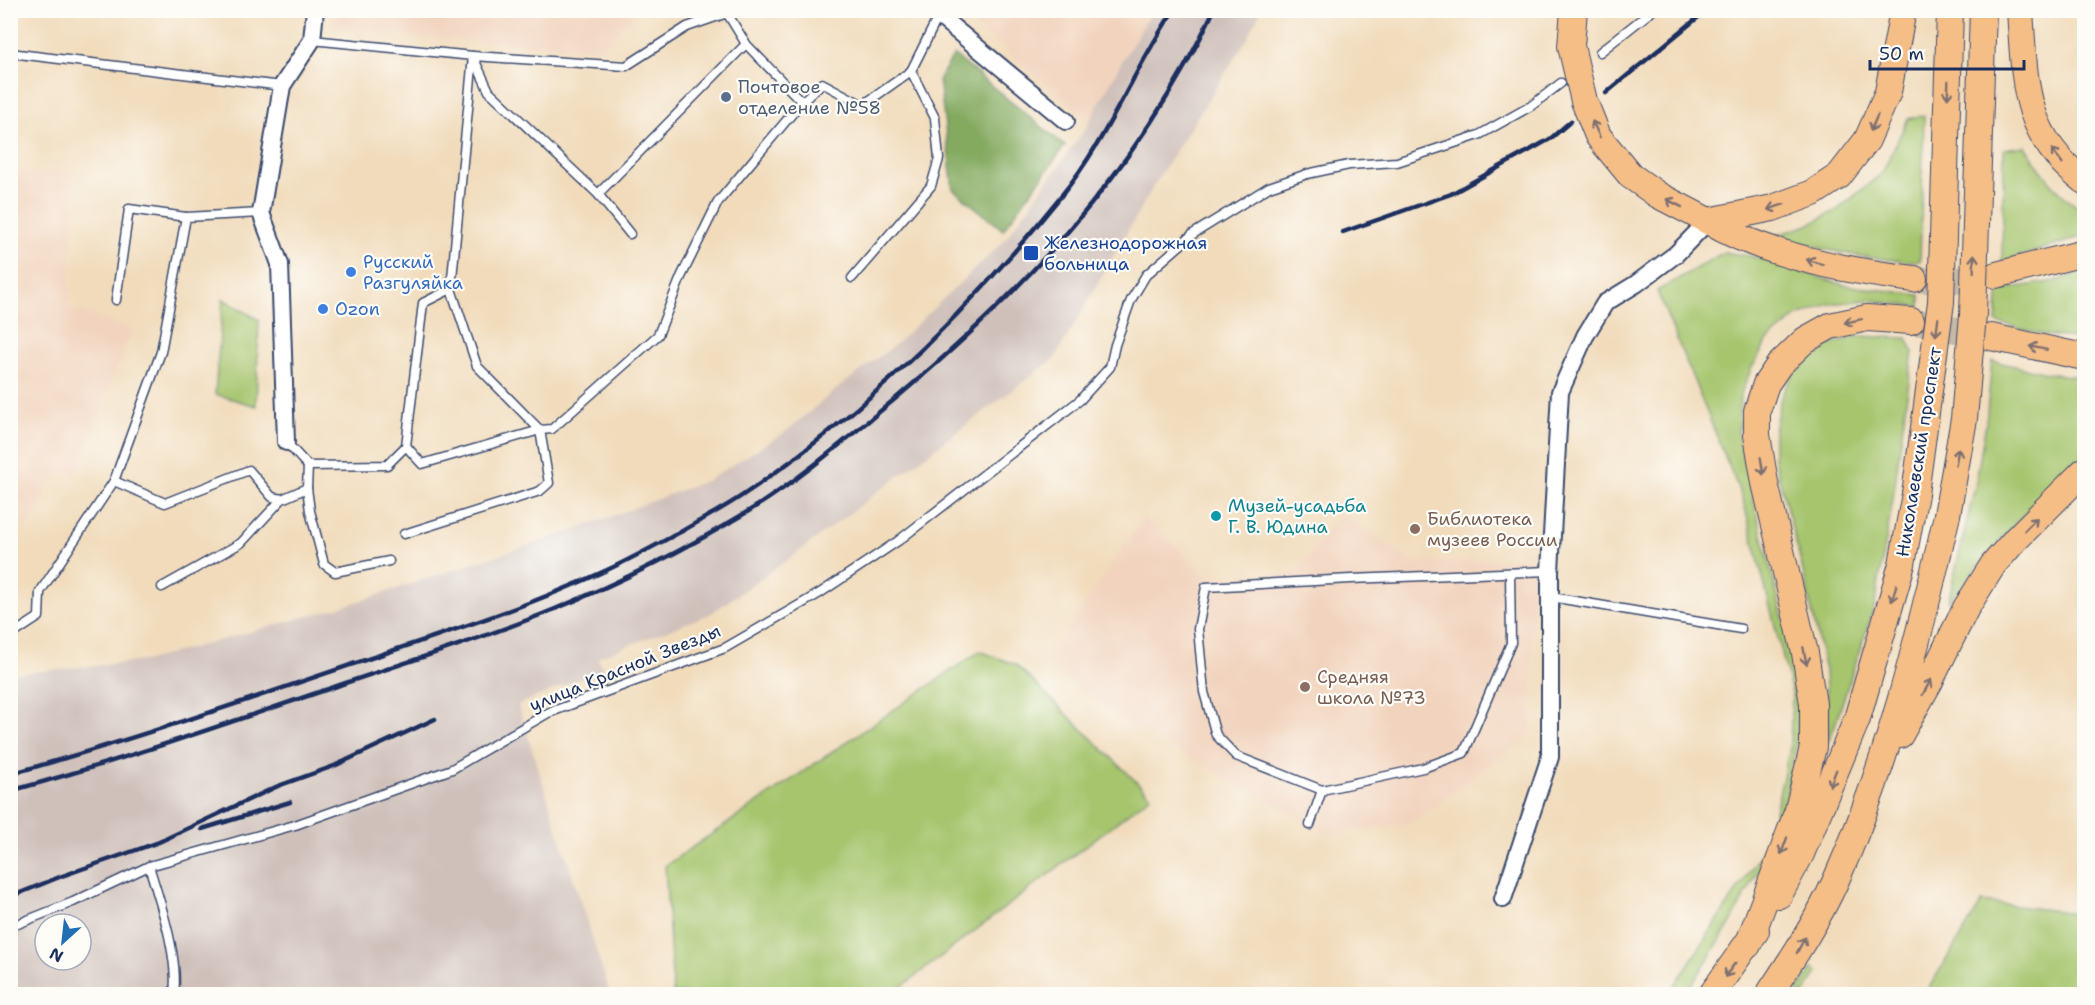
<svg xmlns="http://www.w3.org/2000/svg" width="2095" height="1005" font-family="'Shantell Sans',sans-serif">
  <rect width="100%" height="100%" fill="#fdfcf7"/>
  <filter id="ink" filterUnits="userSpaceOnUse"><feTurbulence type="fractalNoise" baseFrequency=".0167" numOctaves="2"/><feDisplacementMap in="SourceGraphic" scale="12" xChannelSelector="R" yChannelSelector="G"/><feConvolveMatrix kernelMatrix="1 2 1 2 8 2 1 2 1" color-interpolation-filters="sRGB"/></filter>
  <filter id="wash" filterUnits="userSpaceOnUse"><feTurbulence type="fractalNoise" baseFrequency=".008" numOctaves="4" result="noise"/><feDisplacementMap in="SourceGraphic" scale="24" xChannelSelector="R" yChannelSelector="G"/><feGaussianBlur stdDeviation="1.35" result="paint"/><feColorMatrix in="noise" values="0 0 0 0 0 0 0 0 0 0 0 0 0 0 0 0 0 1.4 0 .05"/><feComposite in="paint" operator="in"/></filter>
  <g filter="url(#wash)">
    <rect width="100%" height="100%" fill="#f1dbbb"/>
    <g fill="#f2d4be">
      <polygon points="336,11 336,10 636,11 601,49 470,41 333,28"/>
      <polygon points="958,11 1152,11 1122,61 1090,122"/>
      <polygon points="11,172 73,172 69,307 132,330 76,475 57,471 32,521 11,536"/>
      <polygon points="1341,513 1416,563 1534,558 1531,734 1411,823 1328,834 1110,714 1047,660 1144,516 1208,577 1296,573"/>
    </g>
    <path fill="#cfc0ba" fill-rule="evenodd" d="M1152 11H1261L1247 39 1159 177 1055 358 793 556 710 614 598 657 602 669 518 705 610 994H11V674L144 661 338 608 578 529 708 480 784 433 838 388 896 344 1005 240 1086 128 1122 61ZM45 924H81V960H45Z"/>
    <g fill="#a6c56d" stroke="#607a66" stroke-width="1.5">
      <path d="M1924 115 1920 261C1871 261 1824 251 1777 235L1808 225 1837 210 1882 173 1908 119Z"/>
      <path d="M2025 146C2040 170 2059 197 2084 211V236L2002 262 2004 149Z"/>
      <polygon points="1724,252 1755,257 1844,285 1920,295 1920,307 1869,300 1829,304 1796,317 1768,340 1751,369 1740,396 1738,438 1797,674 1798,736 1784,806 1766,856 1730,924 1686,994 1669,994 1767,845 1790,748 1792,693 1743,500 1657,291"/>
      <polygon points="2084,272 2084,339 2045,335 1996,322 1999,290 2055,281"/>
      <polygon points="223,299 259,320 256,406 215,394"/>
      <polygon points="1857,336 1907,338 1913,351 1893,499 1875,604 1829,743 1825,670 1801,562 1774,459 1774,431 1781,397 1796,368 1824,347"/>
      <path d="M1992 361 2047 373 2084 378V453C2035 499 1991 550 1948 602L1975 487 1986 423Z"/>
      <polygon points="980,651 1016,665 1151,796 892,994 673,994 665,866"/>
      <polygon points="1982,902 2084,914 2084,994 1925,994"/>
      <polygon points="1813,967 1817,973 1804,994 1796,994"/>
    </g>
    <polygon fill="#84aa60" stroke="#506c5f" stroke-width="1.5" points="954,55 1065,146 1003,230 953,189 939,79"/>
  </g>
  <g filter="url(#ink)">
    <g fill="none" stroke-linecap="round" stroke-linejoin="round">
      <g stroke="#c6b9a8" stroke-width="26" stroke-dasharray="26 13" stroke-linecap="butt">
        <polyline points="1914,279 1947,282 1995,275"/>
        <polyline points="1911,321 1991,337"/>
      </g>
      <g stroke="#3b496c" stroke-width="11">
        <g id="service">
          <polyline points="312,40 473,56 626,66 687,27 727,13 729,16"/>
          <polyline points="1600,52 1653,10"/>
          <polyline points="10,53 282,86"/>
          <polyline points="473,56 451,289 477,366 540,430 552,429 658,335 681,277 718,202 802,102 746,44 727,13 728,10"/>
          <polyline points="474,59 489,91 598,194"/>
          <polyline points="802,102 822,83 863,105 911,71"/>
          <polyline points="630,234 598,194 746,44 744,40"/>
          <polyline points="852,278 931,186 939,159 935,118 911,71 940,13"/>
          <polyline points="116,300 129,209 186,217"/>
          <polyline points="286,442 308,466 387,465 406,446 422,464 540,430 549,483 540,491 404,534"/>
          <polyline points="406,446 423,303 451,289"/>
          <polyline points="308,466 307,488 310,511 324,564 335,572 389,561"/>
          <polyline points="114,481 165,503 249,470 272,497 282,499"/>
          <polyline points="162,587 241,543 282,499 307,488"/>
          <polyline points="1551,597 1741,629"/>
          <polyline points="10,632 16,632 39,617 40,592 114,481 161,352 186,217 261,213"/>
          <polyline points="1322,790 1423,768 1464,753 1511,643 1510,573"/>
          <polyline points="1310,825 1322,790 1236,756 1216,735 1204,692 1198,629 1206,587 1351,579 1550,571"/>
          <path d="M149 866C160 902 179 957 174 994"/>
          <polyline points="10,927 73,902 149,866 295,825 452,769 548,713 725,648 820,593 898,541 1080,400 1110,367 1115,345 1131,300 1146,275 1193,234 1269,187 1307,174 1349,165 1397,162 1479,135 1531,106 1561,83"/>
        </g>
      </g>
      <g stroke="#3b496c" stroke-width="20">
        <g id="minor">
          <polyline points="932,10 1066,121"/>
          <polyline points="286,442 280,264 261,213 282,86 312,40 315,10"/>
          <polyline points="1503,899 1550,757 1550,571 1560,392 1585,336 1605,303 1636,284 1676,254 1708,221"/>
        </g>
      </g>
      <g stroke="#3b496c" stroke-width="28">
        <g id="primary">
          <path d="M2020 10C2025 81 2022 134 2084 181"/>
          <polyline points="1631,176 1658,195 1708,221 1773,208 1813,193 1839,176 1867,140 1888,92 1903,10"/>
          <path d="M1708 221C1765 256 1848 271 1914 279"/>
          <polyline points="1996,275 2084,253"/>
          <polyline points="1991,337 2084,357"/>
          <polyline points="1900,735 1929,683 1966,608 1993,565 2016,539 2084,471"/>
          <polyline points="1779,895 1801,854 1857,719 1902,564 1915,494"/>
          <polyline points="1748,945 1798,810 1813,747 1813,704 1805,653 1765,483 1757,435 1757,411 1766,384 1779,365 1805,340 1830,326 1867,318 1911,321"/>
          <polyline points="1712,994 1756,931"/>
          <path d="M1769 994C1793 958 1818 920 1836 880 1888 764 1919 638 1947 515"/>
        </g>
      </g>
      <use href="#service" stroke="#fff" stroke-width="8"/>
      <use href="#minor" stroke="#fff" stroke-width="16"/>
      <use href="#primary" stroke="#f6be87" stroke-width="26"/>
      <g stroke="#1b2f5e" stroke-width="4.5">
        <polyline points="1606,93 1707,10"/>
        <polyline points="1343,232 1451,194 1550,139 1571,121"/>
        <path d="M10 774C129 741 245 701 362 661 444 633 528 607 607 570 633 558 658 544 684 530 704 518 726 507 746 493 866 412 971 308 1061 196 1108 139 1133 70 1174 10"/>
        <path d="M10 791C121 761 228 723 337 686 409 661 483 639 555 609 621 582 686 549 747 512 792 485 837 447 878 413 1017 299 1136 175 1214 10"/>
        <polyline points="202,829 290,802"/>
        <polyline points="10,897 62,876 159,842 278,786 334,766 435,719"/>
      </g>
      <g stroke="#3b496c" stroke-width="28" stroke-linecap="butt">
        <g id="primary-bridge">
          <polyline points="1574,10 1571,46 1584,101 1598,136 1631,176"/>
          <polyline points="1915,494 1941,302 1950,10"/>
          <polyline points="1947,515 1964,419 1973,315 1983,10"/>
        </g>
      </g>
      <use href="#primary-bridge" stroke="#f6be87" stroke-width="26"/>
    </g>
    <defs><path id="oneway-shaft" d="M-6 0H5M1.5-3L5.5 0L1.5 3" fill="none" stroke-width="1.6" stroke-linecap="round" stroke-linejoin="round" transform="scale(1.5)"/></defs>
    <g stroke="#7e6f70">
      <use href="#oneway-shaft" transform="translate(1948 90) rotate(92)"/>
      <use href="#oneway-shaft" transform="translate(1874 123) rotate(114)"/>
      <use href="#oneway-shaft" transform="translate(1596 129) rotate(-115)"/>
      <use href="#oneway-shaft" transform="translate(2057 156) rotate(-127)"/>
      <use href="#oneway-shaft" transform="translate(1674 203) rotate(-153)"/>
      <use href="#oneway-shaft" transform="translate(1776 207) rotate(162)"/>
      <use href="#oneway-shaft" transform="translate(1815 262) rotate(-163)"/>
      <use href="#oneway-shaft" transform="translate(1974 263) rotate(-88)"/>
      <use href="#oneway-shaft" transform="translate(1853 321) rotate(168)"/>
      <use href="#oneway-shaft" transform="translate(1937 327) rotate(98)"/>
      <use href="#oneway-shaft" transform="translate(2038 348) rotate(-168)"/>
      <use href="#oneway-shaft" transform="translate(1957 457) rotate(-80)"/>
      <use href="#oneway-shaft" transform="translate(1762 466) rotate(81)"/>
      <use href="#oneway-shaft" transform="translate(2031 524) rotate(-45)"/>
      <use href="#oneway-shaft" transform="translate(1894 593) rotate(106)"/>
      <use href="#oneway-shaft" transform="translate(1805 656) rotate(79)"/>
      <use href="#oneway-shaft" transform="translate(1927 687) rotate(-61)"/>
      <use href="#oneway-shaft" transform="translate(1833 778) rotate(112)"/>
      <use href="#oneway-shaft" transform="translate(1784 846) rotate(110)"/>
      <use href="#oneway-shaft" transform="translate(1801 945) rotate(-62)"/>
      <use href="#oneway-shaft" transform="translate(1730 970) rotate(126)"/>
    </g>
  </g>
  <circle fill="#5c6f8a" stroke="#fdfcf7" stroke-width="2" cx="726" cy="97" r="6"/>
  <rect fill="#1a4fb4" stroke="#fdfcf7" stroke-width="2" x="1023" y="245" width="16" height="16" rx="3"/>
  <g fill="#3f7fe0" stroke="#fdfcf7" stroke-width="2">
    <circle cx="351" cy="272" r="6"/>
    <circle cx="323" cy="309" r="6"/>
  </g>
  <circle fill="#0f9aa8" stroke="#fdfcf7" stroke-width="2" cx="1216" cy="516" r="6"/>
  <g fill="#8d6e63" stroke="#fdfcf7" stroke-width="2">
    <circle cx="1415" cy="529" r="6"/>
    <circle cx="1305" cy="687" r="6"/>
  </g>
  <g text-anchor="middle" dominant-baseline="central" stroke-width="4.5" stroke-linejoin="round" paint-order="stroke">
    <g font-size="18" fill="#4e5e75" stroke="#fdfcf7" text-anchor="start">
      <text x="738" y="87">Почтовое<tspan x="738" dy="21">отделение №58</tspan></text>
    </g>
    <g font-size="18" fill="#164399" stroke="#fdfcf7" text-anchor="start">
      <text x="1044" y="243">Железнодорожная<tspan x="1044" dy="21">больница</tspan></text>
    </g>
    <g font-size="18" fill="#366cbe" stroke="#fdfcf7" text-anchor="start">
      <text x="363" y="262">Русский<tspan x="363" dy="21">Разгуляйка</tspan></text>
      <text x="335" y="309">Ozon</text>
    </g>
    <g font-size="18" fill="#1b2f5e" stroke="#fdfcf7">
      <text transform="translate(1919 452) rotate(-81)">Николаевский проспект</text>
      <text transform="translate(625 668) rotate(-22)">улица Красной Звезды</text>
    </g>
    <g font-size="18" fill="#0d838f" stroke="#fdfcf7" text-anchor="start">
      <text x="1228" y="506">Музей-усадьба<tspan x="1228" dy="21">Г. В. Юдина</tspan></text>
    </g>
    <g font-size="18" fill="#785e54" stroke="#fdfcf7" text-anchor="start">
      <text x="1427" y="519">Библиотека<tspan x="1427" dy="21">музеев России</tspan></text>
      <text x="1317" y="677">Средняя<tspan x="1317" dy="21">школа №73</tspan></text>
    </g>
  </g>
  <rect width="2095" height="1005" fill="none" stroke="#fdfcf7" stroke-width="36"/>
  <g transform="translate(63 942) rotate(207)"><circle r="28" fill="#fdfcf7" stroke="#a3aaba" stroke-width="1.5"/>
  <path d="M0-4.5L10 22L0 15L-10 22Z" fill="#1f6fb2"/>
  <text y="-9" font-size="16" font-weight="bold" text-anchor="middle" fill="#1b2f5e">N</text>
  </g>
  <path d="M1870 60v9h154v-9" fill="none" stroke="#1b2f5e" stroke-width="3"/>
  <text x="1879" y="60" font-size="18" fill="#1b2f5e" stroke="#fdfcf7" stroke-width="4.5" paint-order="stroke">50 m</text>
</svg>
